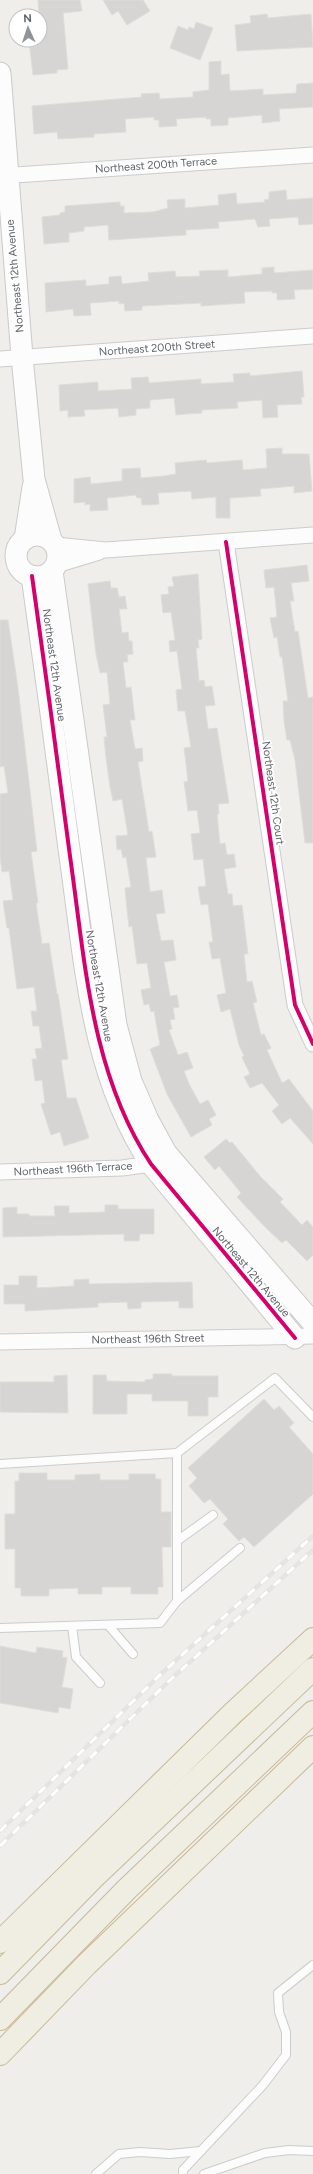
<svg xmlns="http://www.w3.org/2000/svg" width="313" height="2174" font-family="Figtree,sans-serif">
  <rect width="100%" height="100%" fill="#efeeea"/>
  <g fill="#d6d5d3" stroke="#deddd9">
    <polygon points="38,0 80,0 82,11 63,13 68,69 57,70 57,73 33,75 29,40 40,40"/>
    <polygon points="103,0 143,0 150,11 127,25 118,11 112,15"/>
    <polygon points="267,14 268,18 311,14 313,47 237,51 235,25 251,23 250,16"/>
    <polygon points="196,22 213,28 200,60 170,48 178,26 188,30 189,27 194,29"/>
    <polygon points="221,61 221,75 229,74 230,91 263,89 263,95 296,93 297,84 313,83 313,107 279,109 280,121 262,123 262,115 228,118 228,125 211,126 211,119 206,119 206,117 176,119 177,126 159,127 159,120 154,120 154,117 125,119 126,132 94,134 94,137 58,139 57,132 34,134 32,106 142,97 141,94 159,93 160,99 193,97 193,92 209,90 209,62"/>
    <polygon points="286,190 287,200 313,198 313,224 299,225 298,217 269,219 270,226 258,227 255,219 218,222 219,228 186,230 186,235 109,240 108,225 84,227 84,231 69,233 69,242 44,244 42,217 60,215 60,213 65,212 65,206 120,202 120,206 124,206 124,213 153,212 168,208 167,200 185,199 185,208 219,205 218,195 236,193 237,204 265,202 264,200 269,199 269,192"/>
    <polygon points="274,267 274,273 313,270 313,289 294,290 295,299 277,300 277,293 272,293 272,291 244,292 245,303 201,306 201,303 142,306 142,310 125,311 124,303 119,304 119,301 90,303 91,315 74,316 73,309 46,312 45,283 86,280 86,286 109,284 109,277 121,276 122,284 149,281 148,273 175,271 176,277 200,276 199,271 228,270 228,277 262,274 262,268"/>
    <polygon points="302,371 304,397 301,397 302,404 277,405 278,417 263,418 262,400 237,402 238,408 202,410 202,413 186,414 176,415 174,398 150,400 150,408 136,409 136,415 119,417 118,408 84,410 85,416 68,417 68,410 60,411 59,385 98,382 98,391 132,389 131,378 148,377 149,383 201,379 201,384 234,382 233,374 250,373 250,376"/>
    <polygon points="282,448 282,454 309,454 312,491 294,493 294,486 260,489 261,496 230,498 230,518 216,518 216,497 192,499 191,491 158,493 159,504 150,505 142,505 141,498 137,498 136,495 107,498 108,510 90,511 90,504 85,505 85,502 74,503 74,479 90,477 91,484 122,481 122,469 140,468 141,478 164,476 176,474 175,463 206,460 207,463 242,460 243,470 267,468 266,449"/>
    <polygon points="307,565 309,581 291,583 294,601 290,601 295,632 298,631 308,698 313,697 313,843 305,843 295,760 290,740 287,740 284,721 283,701 288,701 282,657 280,657 277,637 274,638 270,618 277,617 274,587 266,588 264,570"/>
    <polygon points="198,574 202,639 198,640 199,648 196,648 199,681 204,680 205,687 212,686 215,705 205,706 208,729 217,728 229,803 218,804 219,814 217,814 220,844 225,843 227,855 234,854 236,867 224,869 228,894 232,894 233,906 242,905 248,954 244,954 247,982 252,981 257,1002 253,1003 261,1035 264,1034 271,1048 267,1050 282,1083 289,1079 313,1111 313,1144 290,1118 282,1124 272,1111 279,1105 262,1083 250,1088 244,1077 250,1074 242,1057 244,1056 239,1045 230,1009 221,1012 217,995 226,993 220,958 212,959 209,942 213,942 208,904 201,905 198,887 206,886 203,859 194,860 191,834 200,833 197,810 188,811 184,782 188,781 184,748 191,747 185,711 178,711 176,690 182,689 177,651 170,652 169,641 175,640 171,612 163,613 161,595 169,594 168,587 174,586 172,577"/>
    <polygon points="110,581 111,588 117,588 119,597 125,596 127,609 119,609 122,633 128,632 129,641 132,641 133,654 127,655 128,662 123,662 126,688 131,687 135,720 130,720 135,749 142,748 143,761 138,762 149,832 152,831 156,857 146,858 150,892 162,890 165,913 156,914 161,941 173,940 176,960 164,962 170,996 177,995 179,1007 173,1008 175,1019 170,1020 172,1029 169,1030 178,1055 187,1052 193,1068 184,1071 189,1084 200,1104 208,1100 216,1115 209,1119 212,1125 191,1137 167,1094 150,1049 160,1045 154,1011 151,1012 149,1004 144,1005 141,990 151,988 147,963 137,964 132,926 129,927 127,909 125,888 131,887 126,857 123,858 121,849 117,850 116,836 128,835 122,799 113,801 110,787 106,758 104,737 107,737 103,705 110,704 107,672 100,673 96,654 88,584"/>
    <polygon points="0,620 8,620 18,688 37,851 31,852 38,903 36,903 42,944 49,943 57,994 58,994 68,1059 61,1060 67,1098 76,1098 89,1138 64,1146 60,1132 51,1135 41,1104 45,1103 42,1080 35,1081 32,1059 37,1059 35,1049 42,1048 39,1026 33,1026 31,1011 37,1011 34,987 17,989 9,928 7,928 3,901 13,900 9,871 2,872 0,856 0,794 8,793 4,766 0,767"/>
    <polygon points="226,1139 230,1143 232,1142 260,1176 283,1199 280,1202 302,1225 307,1220 313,1227 313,1255 307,1261 286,1240 282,1243 264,1226 237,1197 241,1193 219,1166 215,1170 204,1157"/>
    <polygon points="105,1205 118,1205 118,1209 154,1209 154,1234 140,1234 139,1241 124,1241 124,1234 3,1237 3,1208 17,1207 17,1214 29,1214 29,1216 55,1216 54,1206 69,1206 69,1213 105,1212"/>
    <polygon points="19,1276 37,1276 37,1288 74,1286 74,1280 89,1279 89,1284 192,1282 193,1308 179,1308 179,1301 141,1302 141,1308 128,1309 127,1302 98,1303 98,1307 25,1311 25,1304 4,1304 4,1285 19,1285"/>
    <polygon points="153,1374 172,1374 172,1376 218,1376 218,1397 208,1397 208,1416 188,1416 188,1401 152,1401 152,1394 127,1394 127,1414 93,1414 93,1375 106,1375 107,1381 145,1382 145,1380 153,1379"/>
    <polygon points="67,1375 68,1413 0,1412 0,1382 54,1382 54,1376"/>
    <polygon points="264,1399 274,1410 279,1406 294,1423 289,1427 313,1454 313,1494 254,1547 244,1537 239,1541 223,1524 228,1519 210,1499 204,1503 189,1486 197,1478 188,1468"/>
    <polygon points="19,1473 47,1473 47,1480 75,1480 75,1475 100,1474 100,1480 129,1480 129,1474 155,1474 156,1479 161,1479 161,1512 171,1512 171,1547 162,1547 163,1587 158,1587 158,1594 131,1594 131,1587 102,1587 102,1594 78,1594 78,1588 49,1589 49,1596 21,1596 21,1588 15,1588 15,1549 5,1549 5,1514 15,1514 15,1481 19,1481"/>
    <polygon points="0,1646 36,1653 37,1647 63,1651 62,1657 67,1658 62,1687 73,1689 70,1709 59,1707 58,1713 0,1703"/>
  </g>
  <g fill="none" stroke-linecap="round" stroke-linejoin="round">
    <g stroke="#cbcccc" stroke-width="10">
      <g id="lane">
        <polyline points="177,1453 275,1378 313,1417"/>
        <polyline points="0,1464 177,1453 177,1601 160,1623 0,1628"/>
        <polyline points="177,1541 213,1515"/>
        <polyline points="177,1601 240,1548"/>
        <polyline points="108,1625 133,1654"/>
        <polyline points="72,1626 76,1657 100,1683"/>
        <polyline points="96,2174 119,2154 140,2152 170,2154 201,2151"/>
        <polyline points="183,2174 183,2170 263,2085 286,2055 286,2032 279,2012 278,1993 313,1965"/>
        <polyline points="204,2174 265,2153 289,2150 313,2151"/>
      </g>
    </g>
    <g stroke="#cbcccc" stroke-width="17">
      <g id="street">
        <polyline points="0,176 313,155"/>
        <polyline points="0,359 313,336"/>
        <polyline points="226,542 295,1005 313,1044"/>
        <polyline points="55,545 106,550 313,535"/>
        <polyline points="56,565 99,552"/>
        <polyline points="0,1172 122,1168 151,1164 159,1158"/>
        <polyline points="0,1342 313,1336"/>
      </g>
    </g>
    <g stroke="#cacacb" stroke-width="23">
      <g id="secondary">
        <polyline points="0,73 22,357 34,479 51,540"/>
        <circle cx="37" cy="556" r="21"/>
        <polyline points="25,539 33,487"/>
        <polyline points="52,571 116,1025 131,1081 148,1120 166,1153 313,1323"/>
        <path d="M32 576C45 669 58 763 70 856 85 961 91 1074 151 1164L295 1338"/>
      </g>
    </g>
    <g stroke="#c8b996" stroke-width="24">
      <g id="highway">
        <polyline points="0,1942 233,1713 313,1639"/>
        <polyline points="0,1973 93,1878 313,1669"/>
        <polyline points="0,2019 127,1889 313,1712"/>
        <polyline points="0,2054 87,1964 313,1747"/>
      </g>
    </g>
    <use href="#lane" stroke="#fdfcfc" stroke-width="8"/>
    <use href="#street" stroke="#fdfcfc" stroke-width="15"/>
    <use href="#secondary" stroke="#fdfcfc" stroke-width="21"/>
    <use href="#highway" stroke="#f0ede3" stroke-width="22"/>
    <g stroke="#e4e4e4" stroke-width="4.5">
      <g id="rail">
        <polyline points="0,1831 161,1674 313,1536"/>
        <polyline points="0,1846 168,1682 313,1550"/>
      </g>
    </g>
    <use href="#rail" stroke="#fff" stroke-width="3" stroke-dasharray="9" stroke-linecap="butt"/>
    <g stroke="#fff" stroke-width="6">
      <g id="cycleway">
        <polyline points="226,542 295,1005 313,1044"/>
        <path d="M32 576C45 669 58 763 70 856 85 961 91 1074 151 1164L295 1338"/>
      </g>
    </g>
    <use href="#cycleway" stroke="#d6006c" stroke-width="4"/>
  </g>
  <g text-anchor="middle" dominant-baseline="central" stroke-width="3.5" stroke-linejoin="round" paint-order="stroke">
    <g font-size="11" fill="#5f6368" stroke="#fff">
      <text transform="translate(156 165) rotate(-4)">Northeast 200th Terrace</text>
      <text transform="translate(15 276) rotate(-95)">Northeast 12th Avenue</text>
      <text transform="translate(157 348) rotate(-4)">Northeast 200th Street</text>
      <text transform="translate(54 665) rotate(82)">Northeast 12th Avenue</text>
      <text transform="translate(273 793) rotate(82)">Northeast 12th Court</text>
      <text transform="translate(99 986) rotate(80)">Northeast 12th Avenue</text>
      <text transform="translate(73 1169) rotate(-3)">Northeast 196th Terrace</text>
      <text transform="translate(251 1272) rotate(50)">Northeast 12th Avenue</text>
      <text transform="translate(148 1339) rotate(-1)">Northeast 196th Street</text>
    </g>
  </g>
  <g transform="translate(28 28) rotate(357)"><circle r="19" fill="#ffffff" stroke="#bfc1c3"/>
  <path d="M0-3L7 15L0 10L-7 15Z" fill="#919496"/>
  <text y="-6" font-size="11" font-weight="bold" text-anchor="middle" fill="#5f6368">N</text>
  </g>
</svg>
